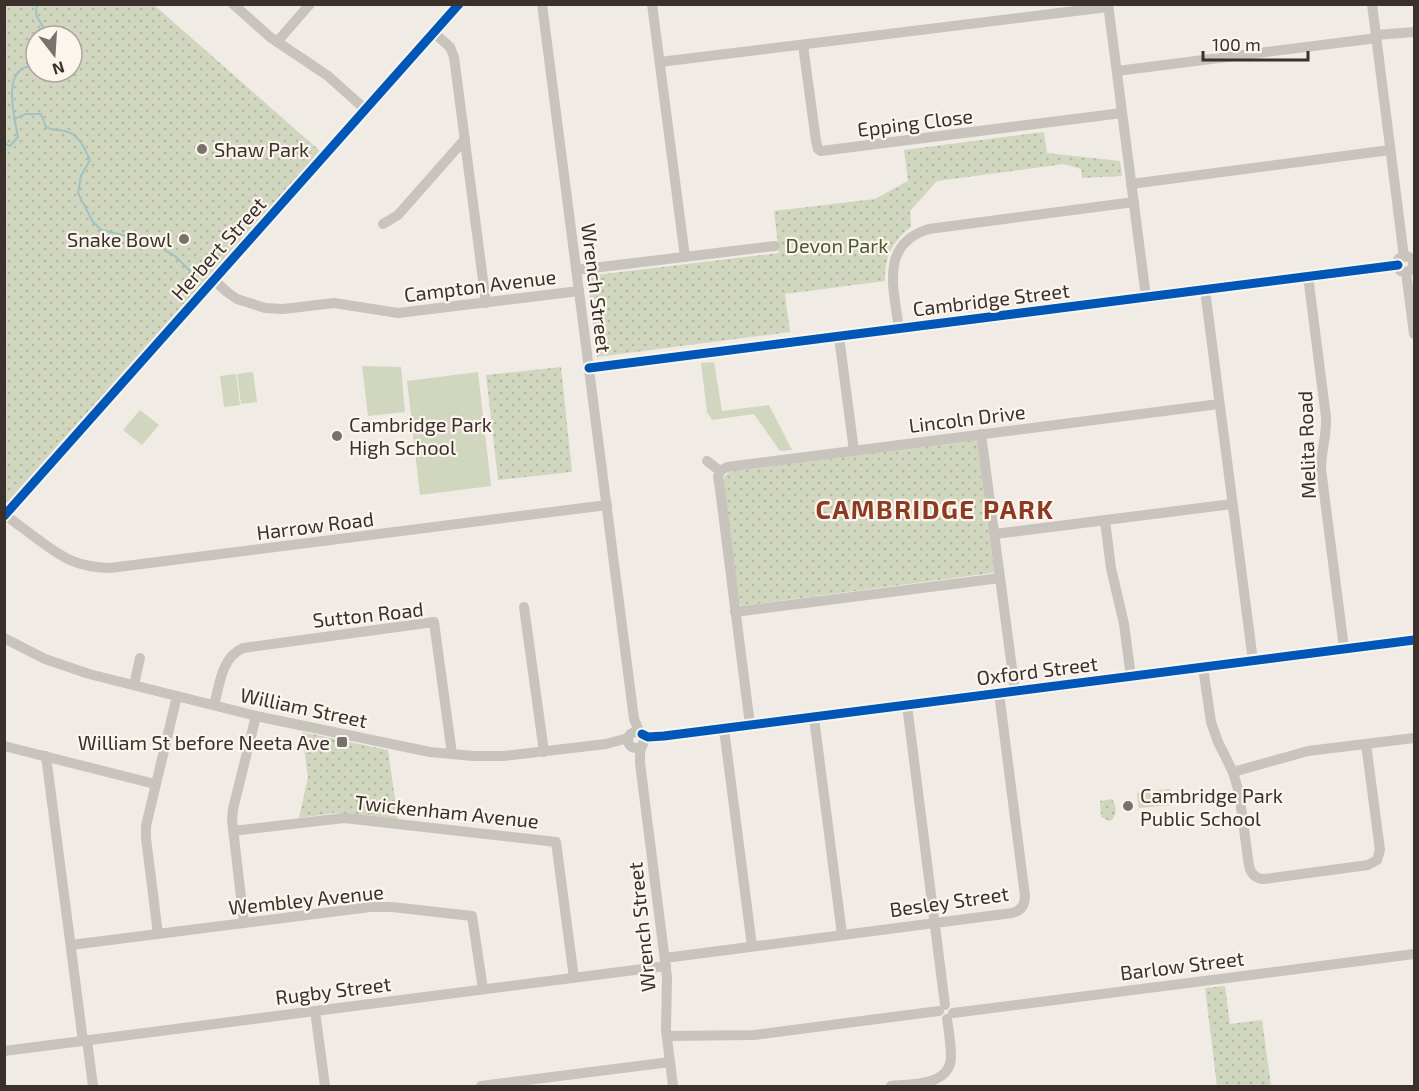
<svg xmlns="http://www.w3.org/2000/svg" width="1419" height="1091" font-family="'Exo 2',sans-serif">
  <defs>
    <pattern id="park-dots" width="8" height="8" patternUnits="userSpaceOnUse" patternTransform="scale(1.5)"><rect width="8" height="8" fill="#d1d6bf"/><path d="M2 2h.1M6 6h.1" fill="none" stroke="#b4b8a4" stroke-width="1.8" stroke-linecap="round"/></pattern>
  </defs>
  <rect width="100%" height="100%" fill="#f0ebe5"/>
  <g fill="#d1d6bf">
    <polygon points="714,362 722,411 769,405 792,450 780,451 754,414 712,420 707,412 701,363"/>
    <polygon points="362,366 401,367 405,412 368,416"/>
    <polygon points="253,372 257,402 241,404 237,374"/>
    <polygon points="478,372 491,486 420,495 407,381"/>
    <polygon points="236,374 240,405 224,407 220,376"/>
    <polygon points="140,410 159,425 142,445 123,430"/>
    <polygon points="1170,789 1171,805 1139,808 1137,793"/>
  </g>
  <g fill="url(#park-dots)" fill-rule="evenodd">
    <path d="M5 4 154 5 320 151 5 505ZM36 36H72V72H36Z"/>
    <path d="M1044 132 1047 153 1120 161 1122 176 1082 178 1081 169 1064 164 937 181 910 211 911 227C893 240 884 258 885 281L785 294 790 332 597 357 587 276 779 253 774 211 875 199 908 181 904 150Z"/>
    <polygon points="561,367 572,472 498,480 486,375"/>
    <polygon points="974,439 977,441 994,571 992,573 742,606 739,603 723,481 724,477 729,472"/>
    <polygon points="302,732 388,750 398,820 334,813 299,818 308,777"/>
    <path d="M1112 799C1117 807 1117 813 1112 820L1109 821 1101 817 1100 801Z"/>
    <polygon points="1225,986 1230,1024 1262,1020 1271,1086 1217,1086 1205,988"/>
  </g>
  <g fill="none" stroke-linecap="round" stroke-linejoin="round">
    <g stroke="#a1c2c1" stroke-width="2">
      <polyline points="37,4 36,15 45,30 52,36"/>
      <polyline points="72,55 72,63"/>
      <path d="M14 119 26 114H41L46 127C56 132 57 129 65 131 80 135 84 148 90 160L81 176 78 193 93 222 101 230 149 241 175 256 197 278"/>
      <path d="M4 143 10 146 18 137C14 115 0 64 36 66"/>
    </g>
    <g stroke="#c9c3be" stroke-width="10">
      <polyline points="233,4 270,37 328,76 366,110"/>
      <polyline points="542,4 634,719 640,733"/>
      <polyline points="652,4 685,257"/>
      <polyline points="1108,4 1146,297"/>
      <polyline points="1372,4 1404,257"/>
      <polyline points="434,33 450,47 454,57 486,303"/>
      <polyline points="1376,35 1414,32"/>
      <polyline points="277,42 310,4"/>
      <polyline points="803,45 816,141 818,149 821,151 1122,113"/>
      <polyline points="660,62 1108,7"/>
      <polyline points="1117,71 1377,38"/>
      <polyline points="1131,184 1390,150"/>
      <polyline points="383,224 398,215 465,139"/>
      <circle cx="1405" cy="264" r="8"/>
      <polyline points="576,270 775,246"/>
      <polyline points="1406,272 1414,334"/>
      <path d="M1308 276 1326 417C1327 435 1321 451 1321 469L1344 648"/>
      <polyline points="214,280 227,292 237,299 265,308 283,309 334,303 398,313 579,291"/>
      <polyline points="1205,290 1253,661"/>
      <path d="M899 329C894 289 879 244 929 229L1134 202"/>
      <polyline points="839,337 854,451"/>
      <polyline points="589,368 1398,265"/>
      <polyline points="981,434 1015,691"/>
      <polyline points="707,461 720,471"/>
      <polyline points="720,471 727,467 1219,404"/>
      <polyline points="720,471 718,477 720,489 750,725"/>
      <path d="M6 515C15 523 26 530 36 538 63 558 76 567 110 568L607 505"/>
      <polyline points="4,516 459,4"/>
      <polyline points="1105,521 1111,568 1124,624 1131,677"/>
      <polyline points="995,534 1232,504"/>
      <polyline points="524,607 544,752"/>
      <polyline points="735,612 1000,578"/>
      <polyline points="4,638 45,659 89,674 256,716 430,752 473,756 504,756 606,744 628,738"/>
      <path d="M1203 667 1211 722 1218 742 1233 772 1239 793 1249 866C1251 874 1256 879 1264 879L1368 865 1377 860 1380 850 1366 744"/>
      <polyline points="134,685 140,658"/>
      <path d="M214 705C220 684 221 658 243 648L434 622 452 754"/>
      <polyline points="907,705 945,1005"/>
      <polyline points="814,718 842,934"/>
      <polyline points="724,729 752,946"/>
      <circle cx="636" cy="740" r="8"/>
      <polyline points="642,734 648,737 664,736 1414,640"/>
      <polyline points="4,746 155,784"/>
      <polyline points="642,746 640,752 640,763 667,977 666,1030 673,1086"/>
      <polyline points="46,756 83,1041"/>
      <polyline points="1233,772 1308,751 1414,738"/>
      <polyline points="233,831 344,818 556,842 574,978"/>
      <polyline points="244,923 232,820 233,809 256,716"/>
      <polyline points="158,934 146,838 146,826 177,696"/>
      <polyline points="71,945 370,907 392,907 472,916 483,989"/>
      <path d="M665 958 1012 913C1021 911 1025 905 1025 896L999 693"/>
      <polyline points="315,1011 325,1086"/>
      <polyline points="953,1013 1414,954"/>
      <polyline points="667,1036 754,1035 939,1011"/>
      <polyline points="87,1040 93,1086"/>
      <polyline points="4,1051 666,966"/>
      <polyline points="481,1086 670,1062"/>
      <path d="M891 1086C912 1084 949 1086 951 1058 951 1045 949 1031 947 1019"/>
    </g>
    <g stroke="#fbf5ee" stroke-width="13">
      <g id="cycleway">
        <polyline points="589,368 1398,265"/>
        <polyline points="4,516 459,4"/>
        <polyline points="642,734 648,737 664,736 1414,640"/>
      </g>
    </g>
    <use href="#cycleway" stroke="#0057b8" stroke-width="9"/>
  </g>
  <g fill="#7a716c" stroke="#fbf5ee" stroke-width="2">
    <circle cx="202" cy="149" r="6"/>
    <circle cx="184" cy="239" r="6"/>
    <circle cx="337" cy="436" r="6"/>
    <rect x="336" y="736" width="12" height="12" rx="3"/>
    <circle cx="1128" cy="806" r="6"/>
  </g>
  <g text-anchor="middle" dominant-baseline="central" stroke-width="4.5" stroke-linejoin="round" paint-order="stroke">
    <g font-size="20" fill="#3b302b" stroke="#fbf5ee">
      <text transform="translate(915 122) rotate(-7)">Epping Close</text>
      <text transform="translate(218 248) rotate(-48)">Herbert Street</text>
      <text transform="translate(480 285) rotate(-7)">Campton Avenue</text>
      <text transform="translate(597 288) rotate(83)">Wrench Street</text>
      <text transform="translate(991 299) rotate(-7)">Cambridge Street</text>
      <text transform="translate(967 418) rotate(-7)">Lincoln Drive</text>
      <text transform="translate(1306 445) rotate(-92)">Melita Road</text>
      <text transform="translate(315 525) rotate(-7)">Harrow Road</text>
      <text transform="translate(368 614) rotate(-6)">Sutton Road</text>
      <text transform="translate(1037 670) rotate(-7)">Oxford Street</text>
      <text transform="translate(304 707) rotate(12)">William Street</text>
      <text transform="translate(447 811) rotate(6)">Twickenham Avenue</text>
      <text transform="translate(306 899) rotate(-6)">Wembley Avenue</text>
      <text transform="translate(949 901) rotate(-8)">Besley Street</text>
      <text transform="translate(641 927) rotate(-96)">Wrench Street</text>
      <text transform="translate(1182 965) rotate(-7)">Barlow Street</text>
      <text transform="translate(333 990) rotate(-7)">Rugby Street</text>
    </g>
    <g font-size="20" fill="#3b302b" stroke="#fbf5ee" text-anchor="start">
      <text x="214" y="149">Shaw Park</text>
      <text x="172" y="239" text-anchor="end">Snake Bowl</text>
      <text x="349" y="424">Cambridge Park<tspan x="349" dy="23">High School</tspan></text>
      <text x="330" y="742" text-anchor="end">William St before Neeta Ave</text>
      <text x="1140" y="795">Cambridge Park<tspan x="1140" dy="23">Public School</tspan></text>
    </g>
    <g font-size="20" fill="#4a5a2e" stroke="#fbf5ee">
      <text x="837" y="245">Devon Park</text>
    </g>
    <g font-size="26" font-weight="bold" letter-spacing="1.5" fill="#8c3b22" stroke="#fbf5ee">
      <text x="935" y="508">CAMBRIDGE PARK</text>
    </g>
  </g>
  <rect width="1419" height="1091" fill="none" stroke="#3b302b" stroke-width="12"/>
  <g transform="translate(54 54) rotate(163)"><circle r="28" fill="#fbf5ee" stroke="#aea6a0" stroke-width="1.5"/>
  <path d="M0-4.5L10 22L0 15L-10 22Z" fill="#7a716c"/>
  <text y="-9" font-size="16" font-weight="bold" text-anchor="middle" fill="#3b302b">N</text>
  </g>
  <path d="M1203 51v9h105v-9" fill="none" stroke="#3b302b" stroke-width="3"/>
  <text x="1212" y="51" font-size="18" fill="#3b302b" stroke="#fbf5ee" stroke-width="4.5" paint-order="stroke">100 m</text>
</svg>
